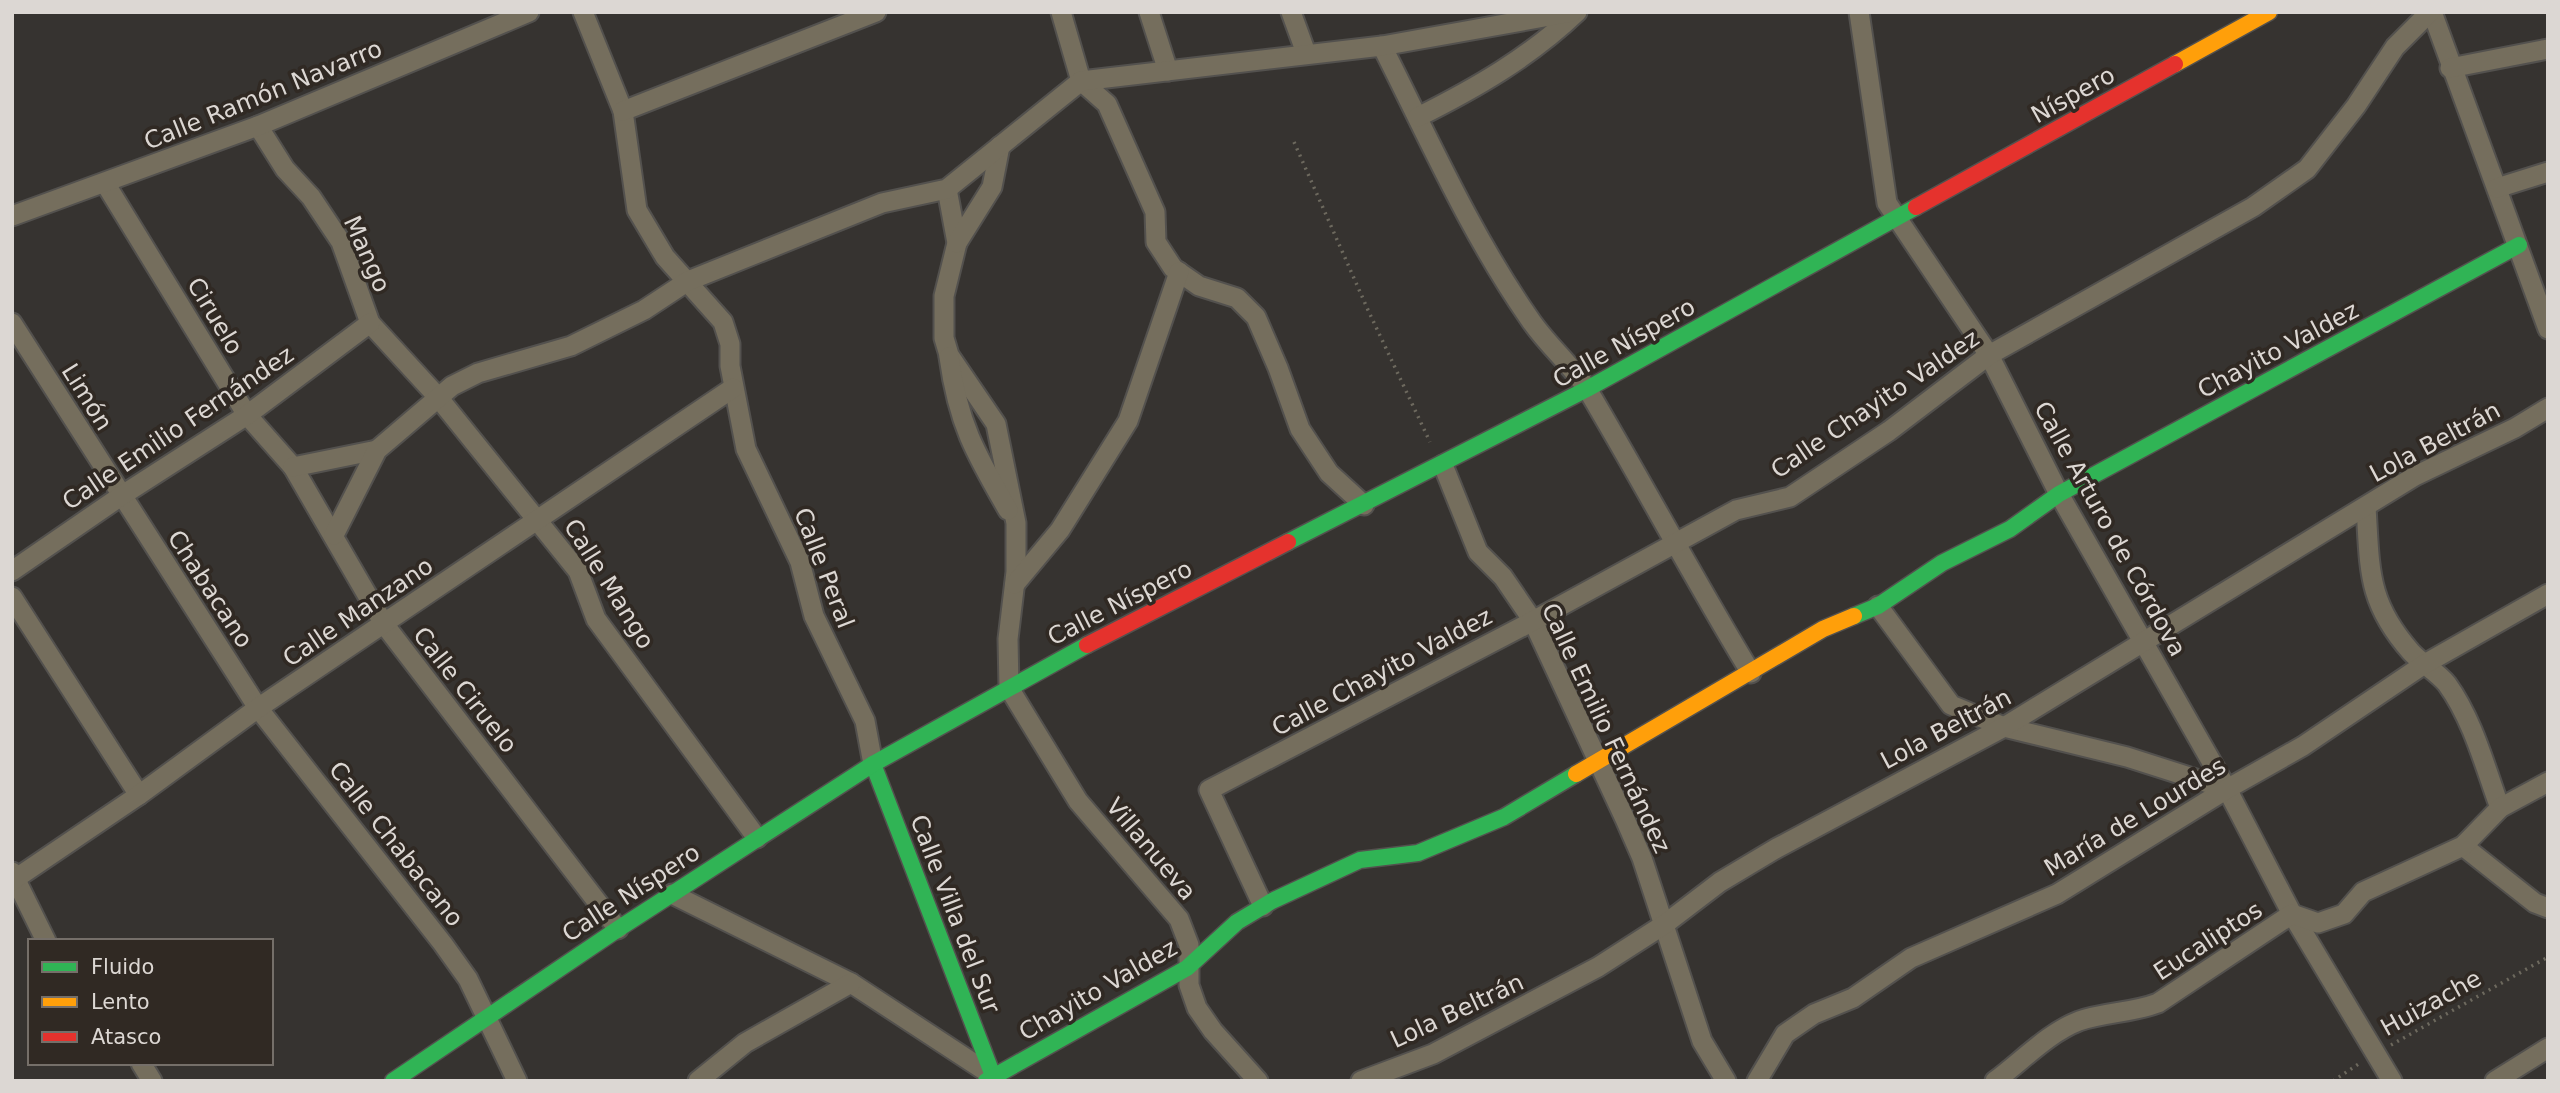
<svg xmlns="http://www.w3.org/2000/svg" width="2560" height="1093" font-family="'DejaVu Sans',sans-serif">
  <rect width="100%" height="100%" fill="#363330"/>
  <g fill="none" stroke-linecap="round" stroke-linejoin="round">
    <g stroke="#53514e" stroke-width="23">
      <g id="street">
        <polyline points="583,12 623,111 637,210 665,257 723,322 730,344 730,366 746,449 800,562 814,616 865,721 873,764"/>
        <polyline points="1061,12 1081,81"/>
        <polyline points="1149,12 1168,71"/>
        <polyline points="1291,12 1306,53"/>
        <polyline points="1859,12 1887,203 1989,355 2059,494 2227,789 2292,914 2392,1081"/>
        <polyline points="2432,12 2548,329"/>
        <path d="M1382 46C1428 137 1470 233 1529 318 1546 344 1572 365 1589 392 1644 485 1695 581 1751 673"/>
        <polyline points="2450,68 2548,49"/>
        <polyline points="1081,81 1107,104 1155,212 1156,242 1173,268 1199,286 1237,298 1256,317 1278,368 1300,429 1329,473 1364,505"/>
        <polyline points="623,111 876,12"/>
        <path d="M1418 117C1476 88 1530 57 1577 12"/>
        <polyline points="258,126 285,169 311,197 341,242 370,323 437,396 578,571 596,619 757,838"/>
        <polyline points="105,183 247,415 293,467 384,624 618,929"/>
        <polyline points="2497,188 2548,172"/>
        <polyline points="947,189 957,243 944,296 944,338 949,355 996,424 1016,523 1016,572 1008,639 1009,688 1078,801 1179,919 1189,945 1189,985 1197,1008 1213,1031 1258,1081"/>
        <polyline points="12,216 258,126 529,12"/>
        <polyline points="957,243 992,187 1000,146"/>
        <polyline points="12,323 258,708 443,944 468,979 517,1081"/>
        <path d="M949 357C958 423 975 453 1008 510"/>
        <polyline points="1443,465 1478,552 1503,577 1533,621 1625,819 1642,858 1702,1041 1726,1081"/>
        <polyline points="293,467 377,450"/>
        <path d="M2366 507C2370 570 2367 602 2411 652 2421 663 2437 672 2447 684 2473 720 2485 767 2500 808"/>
        <polyline points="334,535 377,450 452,386 478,373 571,346 644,310 688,281 882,203 947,189 1081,81 1382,46 1572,12"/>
        <polyline points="12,571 121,496 247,415 370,323"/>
        <polyline points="1015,584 1060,530 1128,421 1179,272"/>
        <polyline points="12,597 139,795"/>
        <polyline points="1878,606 1951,705 2004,727 2127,757 2227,789"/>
        <polyline points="2463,846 2535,903 2548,908"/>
        <polyline points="12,872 46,941"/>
        <polyline points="12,881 139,795 258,708 733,388"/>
        <polyline points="672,894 851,983 993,1076"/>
        <polyline points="1263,906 1209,790 1533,621 1736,510 1790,497 1889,431 1989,355 2253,207 2307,169 2356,106 2395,47 2430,12"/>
        <polyline points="141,1063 152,1081"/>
        <polyline points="698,1081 745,1043 851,983"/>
        <polyline points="1361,1081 1433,1054 1598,967 1665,924 1720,882 1777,848 2004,727 2415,476 2515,428 2548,408"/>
        <polyline points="1757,1081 1785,1034 1814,1014 1853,998 1911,958 2057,894 2227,789 2303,746 2423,665 2548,594"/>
        <path d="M1995 1081C2022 1061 2048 1033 2079 1021 2105 1012 2132 1013 2158 1003L2292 914 2318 923 2344 914 2363 892 2463 846 2500 808 2548 782"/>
        <polyline points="2495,1081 2548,1048"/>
      </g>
    </g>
    <g stroke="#53514e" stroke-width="19">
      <g id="fast">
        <polyline points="1288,542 1587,389 1916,207"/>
        <polyline points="1854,616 1878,606 1942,563 2010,529 2059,494 2519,245"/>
        <polyline points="873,764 995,1081"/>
        <polyline points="393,1081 618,929 873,764 1087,645"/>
        <polyline points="986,1081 1187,968 1237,922 1272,901 1360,860 1418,853 1504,817 1576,774"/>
      </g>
    </g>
    <g stroke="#53514e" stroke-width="19">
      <g id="slow">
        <polyline points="2175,64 2269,12"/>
        <polyline points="1576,774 1823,629 1854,616"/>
      </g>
    </g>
    <g stroke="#53514e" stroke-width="19">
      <g id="jam">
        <polyline points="1916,207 2175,64"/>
        <polyline points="1087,645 1288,542"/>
      </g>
    </g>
    <g stroke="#6d695e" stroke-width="3.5" stroke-dasharray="2 5" stroke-linecap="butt">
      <polyline points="1294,142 1368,310 1430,442"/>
      <polyline points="2391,1045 2548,957"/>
      <polyline points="2333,1081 2360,1063"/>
    </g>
    <use href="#street" stroke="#756e5d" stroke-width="19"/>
    <use href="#fast" stroke="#30b455" stroke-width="16"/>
    <use href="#slow" stroke="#ff9f0a" stroke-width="16"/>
    <use href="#jam" stroke="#e5322d" stroke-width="16"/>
  </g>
  <g text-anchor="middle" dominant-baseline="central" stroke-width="7" stroke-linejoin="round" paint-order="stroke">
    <g font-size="24" fill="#dcd7d3" stroke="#302923">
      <text transform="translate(263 95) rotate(-22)">Calle Ramón Navarro</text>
      <text transform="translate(2073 95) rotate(-29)">Níspero</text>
      <text transform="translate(367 254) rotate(66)">Mango</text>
      <text transform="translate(215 316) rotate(59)">Ciruelo</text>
      <text transform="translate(1624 343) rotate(-29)">Calle Níspero</text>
      <text transform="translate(2278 350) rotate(-28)">Chayito Valdez</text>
      <text transform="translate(87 397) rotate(58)">Limón</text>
      <text transform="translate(1875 404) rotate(-34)">Calle Chayito Valdez</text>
      <text transform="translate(178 428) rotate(-34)">Calle Emilio Fernández</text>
      <text transform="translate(2435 442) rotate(-28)">Lola Beltrán</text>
      <text transform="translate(2110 529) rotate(61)">Calle Arturo de Córdova</text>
      <text transform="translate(824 568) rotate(69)">Calle Peral</text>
      <text transform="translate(609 584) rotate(58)">Calle Mango</text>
      <text transform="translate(210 589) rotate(57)">Chabacano</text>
      <text transform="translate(1120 603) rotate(-27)">Calle Níspero</text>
      <text transform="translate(358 612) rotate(-34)">Calle Manzano</text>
      <text transform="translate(1382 672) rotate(-28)">Calle Chayito Valdez</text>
      <text transform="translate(465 690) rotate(52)">Calle Ciruelo</text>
      <text transform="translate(1606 728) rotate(65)">Calle Emilio Fernández</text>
      <text transform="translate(1946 729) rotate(-28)">Lola Beltrán</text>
      <text transform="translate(2135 817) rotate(-31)">María de Lourdes</text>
      <text transform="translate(396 844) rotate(52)">Calle Chabacano</text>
      <text transform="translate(1151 849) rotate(50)">Villanueva</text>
      <text transform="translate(631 893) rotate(-33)">Calle Níspero</text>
      <text transform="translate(955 914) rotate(69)">Calle Villa del Sur</text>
      <text transform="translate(2208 941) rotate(-33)">Eucaliptos</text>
      <text transform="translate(1098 990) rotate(-30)">Chayito Valdez</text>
      <text transform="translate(2431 1003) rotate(-29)">Huizache</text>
      <text transform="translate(1457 1011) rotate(-25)">Lola Beltrán</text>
    </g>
  </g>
  <rect width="2560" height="1093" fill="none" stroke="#dcd7d3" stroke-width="28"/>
  <rect x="28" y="939" width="245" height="126" fill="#302923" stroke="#756f69" stroke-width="2"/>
  <rect x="42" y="962" width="35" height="10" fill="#30b455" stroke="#756f69" stroke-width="2"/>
  <text x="91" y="974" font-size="21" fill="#dcd7d3">Fluido</text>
  <rect x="42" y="997" width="35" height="10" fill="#ff9f0a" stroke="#756f69" stroke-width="2"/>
  <text x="91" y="1009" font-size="21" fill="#dcd7d3">Lento</text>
  <rect x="42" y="1032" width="35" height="10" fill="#e5322d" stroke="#756f69" stroke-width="2"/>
  <text x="91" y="1044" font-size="21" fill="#dcd7d3">Atasco</text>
</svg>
